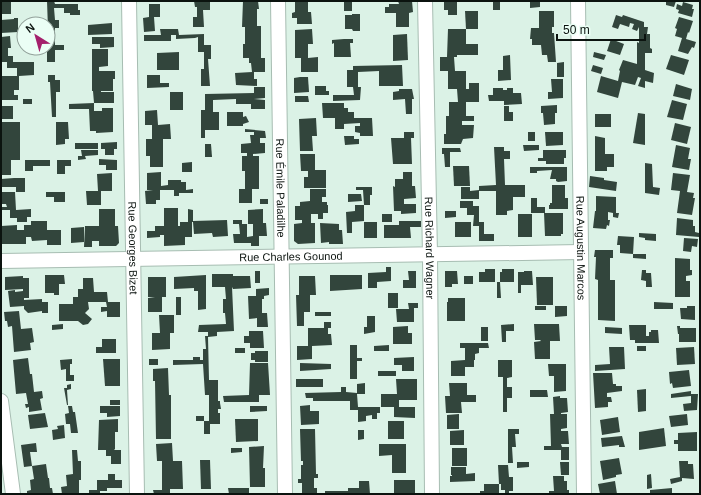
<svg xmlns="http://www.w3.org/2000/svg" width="701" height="495" font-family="Helvetica,sans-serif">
  <rect width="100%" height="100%" fill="#dbf2e6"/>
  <g fill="#32453c">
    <rect x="1" y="1" width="10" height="13"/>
    <polygon points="47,1 54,1 55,4 78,4 78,10 80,10 80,15 70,15 70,13 64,13 64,8 54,8 55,20 59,20 59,28 55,28 55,45 64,45 64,50 55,50 55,62 47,62 47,48 50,48 49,36 51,36 51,29 48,29"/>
    <polygon points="194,1 210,1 210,10 203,10 204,27 193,27 193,17 197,17 197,7 195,7"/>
    <polygon points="243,1 258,1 259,9 257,9 257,26 261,26 261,58 265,58 265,72 254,72 254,79 257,79 257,86 236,85 235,73 252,72 251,63 249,63 249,58 243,58 243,44 245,44 245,27 242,27"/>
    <polygon points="295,1 308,1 308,12 311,12 312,24 297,24 297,18 292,18 292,13 295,12"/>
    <rect x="344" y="1" width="8" height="10"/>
    <polygon points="398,1 412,1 413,12 409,13 409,27 396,27 396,13 385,13 385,7 389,7 389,4 399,4"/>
    <polygon points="444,1 457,1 457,15 448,15 448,10 444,10"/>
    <rect x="493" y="1" width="7" height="9"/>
    <polygon points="540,1 540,7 530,8 530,2"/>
    <polygon points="666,1 676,1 674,7 666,5"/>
    <polygon points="683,2 693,5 692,9 694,9 692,17 678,13 679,10 676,9 677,4 682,6"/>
    <polygon points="149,4 160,4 160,17 154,17 155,31 144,32 143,18 149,17"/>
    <polygon points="465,11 478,11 478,29 466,29"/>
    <polygon points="539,11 554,11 554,27 552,27 552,33 554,33 556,62 548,62 547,55 542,55 541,45 532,45 532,39 530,39 531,28 539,28"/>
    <polygon points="352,14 360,14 360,31 353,31 352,29 345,29 345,15 352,15"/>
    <polygon points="616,15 622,17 623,15 644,22 644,27 648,27 647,34 650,34 650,48 652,49 652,53 645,53 645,70 654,73 653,83 645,81 645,88 638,86 641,78 638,77 635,85 622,82 618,98 597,92 601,76 618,81 620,71 619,70 623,60 637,64 637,42 639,43 639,27 637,31 632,29 634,24 630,23 629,27 620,24 618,29 612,27"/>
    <polygon points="679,17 693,21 689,33 688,32 686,39 696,42 694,48 692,47 688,54 678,51 682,38 675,36 677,29 675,28"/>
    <polygon points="14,18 18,18 18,32 1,33 1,20 14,19"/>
    <polygon points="112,23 112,34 88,35 88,25"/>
    <polygon points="160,29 178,29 179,35 204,34 204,45 211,45 211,59 208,59 210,86 201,86 201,69 204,69 204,52 198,52 198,37 195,38 176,39 176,35 171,35 171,41 144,41 144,35 161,35"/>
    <polygon points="312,29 313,44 308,44 308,58 318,57 318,72 301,72 301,58 295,58 295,30"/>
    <polygon points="448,29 466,29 466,44 478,44 478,55 457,55 457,57 454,57 455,71 466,71 466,89 469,89 469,83 479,83 479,102 466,102 466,116 474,116 474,121 462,121 462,125 474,125 473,138 463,139 461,144 444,144 444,134 446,134 446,116 449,116 449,102 458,102 457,89 448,89 448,71 440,71 440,57 447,57"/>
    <polygon points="407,34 408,60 393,61 393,35"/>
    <polygon points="10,36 11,48 8,48 8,56 13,56 13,62 34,62 34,75 19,76 19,90 14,90 14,95 18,95 18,100 2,100 1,76 17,76 17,68 7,68 7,62 1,62 1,37"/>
    <polygon points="92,37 114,37 114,47 100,48 100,44 92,44"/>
    <polygon points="344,39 353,39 353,43 350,43 351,57 334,57 334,43 332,44 332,40"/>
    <polygon points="611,39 624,44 620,55 607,51"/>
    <polygon points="92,49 108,49 108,66 99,67 99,71 115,71 115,79 113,79 113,91 101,91 101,92 114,92 114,103 94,103 94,111 102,111 102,108 113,108 113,132 96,133 96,131 90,131 89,109 69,109 69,104 94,103 93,91 92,91"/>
    <polygon points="179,52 179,70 157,70 157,53"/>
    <polygon points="594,52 606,55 604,60 593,57"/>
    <polygon points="510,55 511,80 498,81 498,70 503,70 503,56"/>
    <polygon points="671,55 689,60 684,75 666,69"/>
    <polygon points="564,62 564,77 557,77 557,63"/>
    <polygon points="402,65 403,86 379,86 379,71 358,72 358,87 361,87 360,100 333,101 333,95 354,95 353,87 347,87 347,70 353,70 353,66"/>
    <polygon points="593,65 603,68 601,74 591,71"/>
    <polygon points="48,75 55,75 55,80 60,80 60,92 56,92 56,117 52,117 50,82 48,82"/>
    <polygon points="147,75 160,75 160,83 169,83 169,87 147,88"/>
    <polygon points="300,77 308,77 309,92 294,93 294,78"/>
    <polygon points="551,79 563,79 563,98 548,99 548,92 552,92"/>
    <polygon points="676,84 692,89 690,100 673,96"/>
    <polygon points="315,86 326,86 326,91 329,91 329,95 315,95"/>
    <polygon points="254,87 265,87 265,98 254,99 265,100 265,109 251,109 251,104 236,104 236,99 213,100 213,112 219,112 219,130 205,130 205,138 201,138 201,110 205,110 205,94 254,93"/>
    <polygon points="493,88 503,88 503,90 507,90 507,88 513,88 513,93 521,93 522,104 504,105 504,101 489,101 488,95 493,95"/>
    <polygon points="399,89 412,89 414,99 412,99 412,114 406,114 405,99 393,100 393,92 399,91"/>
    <rect x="170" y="92" width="13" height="18"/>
    <polygon points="295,96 308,96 309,102 295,102"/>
    <rect x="23" y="99" width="9" height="5"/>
    <polygon points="672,100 687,104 683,120 667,117"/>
    <polygon points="322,103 344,103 344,108 348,108 348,112 354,112 354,118 372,118 373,136 360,136 360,133 355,132 355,126 360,126 360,123 344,124 344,129 335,129 335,118 323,118"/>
    <polygon points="557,105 557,113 555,113 555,124 544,125 543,113 541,113 541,106"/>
    <rect x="1" y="106" width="12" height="13"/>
    <polygon points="504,106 509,106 509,112 513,112 513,121 504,121"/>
    <polygon points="157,110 158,125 170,124 171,139 163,139 163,167 150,167 150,156 146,156 146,139 152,139 152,125 145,125 145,111"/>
    <polygon points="227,112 243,112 243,117 246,116 249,122 243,124 243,126 227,126"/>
    <polygon points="638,113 645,114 645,145 633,143"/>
    <rect x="595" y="114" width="16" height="13"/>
    <polygon points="316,118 317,136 312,136 313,151 300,151 299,119"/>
    <polygon points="2,122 20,122 20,160 11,160 11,175 1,175"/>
    <polygon points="56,122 68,122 69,139 65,139 65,144 56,145"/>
    <polygon points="675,123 691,127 687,144 671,140"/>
    <polygon points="245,129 265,131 266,138 260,138 260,143 265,143 265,153 253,154 253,156 259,156 259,189 252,189 252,203 239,203 239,189 245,189 245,171 242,171 242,156 247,156 247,153 241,153 241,144 251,143 250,135 254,135 254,132 245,132"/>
    <polygon points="404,132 414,132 414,138 411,138 412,164 393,164 391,138 404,138"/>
    <rect x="528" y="132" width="7" height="9"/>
    <polygon points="545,132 563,132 563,145 546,146"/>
    <polygon points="344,136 354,136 354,139 359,139 359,144 345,145"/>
    <polygon points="595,136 605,138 605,154 614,154 614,167 607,167 607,171 595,171"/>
    <polygon points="117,142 117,149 114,149 114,155 105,155 105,149 101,149 101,143"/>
    <rect x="75" y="143" width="23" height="6"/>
    <polygon points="205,144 211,144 212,157 205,157"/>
    <polygon points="523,145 539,145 539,150 524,151"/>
    <polygon points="676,145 690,148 688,159 691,159 689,170 672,167"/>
    <polygon points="494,147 504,147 504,151 510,151 510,159 504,159 505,185 525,185 525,197 513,197 513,210 507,211 507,215 496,215 496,191 479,191 479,199 461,199 461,187 470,187 470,191 479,190 479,186 496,185"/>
    <polygon points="442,148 460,148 461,152 450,152 450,167 445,167 444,154 442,154"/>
    <polygon points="81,150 98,150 98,155 85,156 86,159 78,160 78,156 82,156"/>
    <polygon points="543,150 566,150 566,158 564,158 564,164 546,164 546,161 538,161 538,158 543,158"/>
    <polygon points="300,154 315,154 315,170 326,170 326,188 304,188 304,177 308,177 308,171 301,171"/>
    <polygon points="99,159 117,160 117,170 106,170 106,165 99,165"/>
    <polygon points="25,160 50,160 50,166 33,166 33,171 25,171"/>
    <polygon points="57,160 71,160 71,166 65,166 65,174 57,174"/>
    <polygon points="192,162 192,172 182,172 182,163"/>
    <polygon points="645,163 652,164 653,187 660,188 659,195 645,193"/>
    <polygon points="453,166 469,166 470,186 454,186"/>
    <polygon points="530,167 567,167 567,181 558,182 556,181 556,179 550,179 552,170 537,171 537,173 530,173"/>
    <polygon points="161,172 161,186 168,185 168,180 181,180 181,182 186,182 186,190 193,189 193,193 179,193 179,196 174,196 174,190 160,190 160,200 156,200 156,204 146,204 145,191 153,190 147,190 147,173"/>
    <polygon points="403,172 412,172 412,186 415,186 416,198 404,199 404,204 416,204 416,213 401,214 401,211 394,211 393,186 395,187 395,179 403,179"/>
    <polygon points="112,173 112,191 101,191 101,205 87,205 86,191 98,191 97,174"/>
    <polygon points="673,173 690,175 687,192 694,193 693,198 695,198 692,215 677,213 680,191 671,190"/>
    <polygon points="590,176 604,178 604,180 617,182 616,191 589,187"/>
    <polygon points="14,178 25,178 25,192 16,192 16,187 1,187 1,179"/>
    <polygon points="552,185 565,185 565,198 568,198 568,209 549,209 549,205 550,205 550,203 552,203"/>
    <polygon points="356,187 372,187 372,195 370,195 370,205 364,205 363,190 356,190"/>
    <polygon points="310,189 326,189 326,197 322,197 322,202 327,202 327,205 328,205 328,213 323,213 323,219 318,219 318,214 311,214 311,223 315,223 315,243 298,244 294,241 294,224 302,223 302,220 295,220 295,206 300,206 300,202 310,201"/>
    <polygon points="1,192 15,192 16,210 31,209 31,217 27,217 27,222 17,222 17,218 10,218 10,210 1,210 1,207 7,207 6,204 1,204"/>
    <polygon points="46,192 65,192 65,202 54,202 54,197 46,197"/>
    <polygon points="348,194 361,194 362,201 348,202"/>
    <polygon points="596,196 616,197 616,213 619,213 618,218 613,217 613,213 608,212 608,220 610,220 609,226 607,225 606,229 593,228 595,211 596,211"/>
    <polygon points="531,198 537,198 537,207 545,207 545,213 563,213 563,234 561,234 561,236 545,236 544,213 531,213"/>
    <rect x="260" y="199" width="8" height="5"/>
    <polygon points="460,201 473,201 473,206 479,206 479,222 484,222 484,234 494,234 494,241 479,241 479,226 473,226 474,215 467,215 467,208 460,208"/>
    <polygon points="355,205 364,205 364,221 352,222 352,233 347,233 346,212 355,211"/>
    <polygon points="164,208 178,208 178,226 180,226 180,222 188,222 188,209 193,210 193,221 227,220 228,236 213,237 212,233 194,234 193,222 192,222 192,237 185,237 185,245 164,246 164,235 160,235 160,237 147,238 147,231 155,231 155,226 164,226"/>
    <polygon points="99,209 115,209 115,226 118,226 119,243 116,246 99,246 99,241 92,241 92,247 84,247 85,226 99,226"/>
    <polygon points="263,209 263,223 266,223 267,236 259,236 259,246 251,246 251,243 234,243 233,234 240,234 239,224 233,224 233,220 242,220 242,224 247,224 247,237 253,236 253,224 248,224 248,210"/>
    <polygon points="445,211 456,211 456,217 445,218"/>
    <rect x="382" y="214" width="10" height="8"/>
    <rect x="518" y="214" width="14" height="23"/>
    <polygon points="677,218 693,220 693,226 695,226 695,232 699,233 699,237 676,235"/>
    <polygon points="31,221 47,221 47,230 61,230 61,245 47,245 47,240 32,241 31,237 26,237 26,244 1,244 1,226 17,225 17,230 24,230 24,225 31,225"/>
    <polygon points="399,221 421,221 421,227 410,227 411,238 384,238 384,225 399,225"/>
    <rect x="364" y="222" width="13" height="16"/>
    <rect x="455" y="222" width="16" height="15"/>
    <polygon points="320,223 339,224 339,230 342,230 343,244 329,244 329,242 321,243"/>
    <polygon points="84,227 84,242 71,243 71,228"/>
    <polygon points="639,233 656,234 656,241 645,240 645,238 639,237"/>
    <polygon points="618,236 634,237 633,254 620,253 620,245 617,245"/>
    <polygon points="684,238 698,239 697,247 692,246 691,252 683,251"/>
    <polygon points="595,250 613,250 613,258 610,258 610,280 615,280 615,321 598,320 598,280 595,279 596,257 594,257"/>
    <polygon points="633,254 646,254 646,259 633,258"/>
    <polygon points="675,258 690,259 690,270 692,270 692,275 686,276 686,281 690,281 690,297 675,297"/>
    <polygon points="386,267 391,267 391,281 377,282 377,288 368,288 368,273 386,272"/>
    <polygon points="485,269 495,269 495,282 479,282 479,272 485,272"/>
    <polygon points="502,269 514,269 514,282 500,282 501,298 497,298 497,282 500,282 500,272 502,272"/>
    <polygon points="642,270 646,270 646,273 651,273 652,287 646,287 646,281 641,280"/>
    <rect x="255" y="271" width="5" height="12"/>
    <polygon points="408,271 416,271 416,288 403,288 403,280 409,280"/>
    <polygon points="445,271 457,271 458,284 452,284 452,287 445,287"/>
    <polygon points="524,271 532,271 533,285 521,285 521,293 518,293 518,272 524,272"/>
    <polygon points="212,274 233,274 233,276 250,276 251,288 233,289 232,287 234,331 217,332 217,336 208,337 209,380 218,380 218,401 220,401 220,403 221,409 218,409 218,413 220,413 220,424 210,424 210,434 204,434 204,421 196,421 196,416 204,416 204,421 209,421 209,395 205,395 203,364 173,365 173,360 193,360 193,357 200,357 200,360 203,360 203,349 206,349 205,336 208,336 208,332 198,332 199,325 226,324 225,313 223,313 223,299 226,299 225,287 212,287"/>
    <polygon points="45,275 64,275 65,284 59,284 59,295 54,295 54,293 45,293"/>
    <polygon points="206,275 206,309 198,310 198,291 194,291 194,288 174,289 174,277"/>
    <polygon points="330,275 362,275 362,289 330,291"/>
    <polygon points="23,276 23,278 29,278 29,298 24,298 24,300 42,299 42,302 48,302 48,313 42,313 42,311 28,313 24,309 24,306 10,307 8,291 15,290 15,292 23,291 23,289 5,290 5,277"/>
    <polygon points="299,276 315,276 316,295 310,295 310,312 304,312 304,326 297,326 296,295 299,295"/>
    <rect x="464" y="276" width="9" height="8"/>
    <polygon points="148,277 166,277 166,297 162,297 162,312 148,312 148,298 155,298 148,297"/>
    <polygon points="536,277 553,277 553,305 537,305"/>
    <polygon points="83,278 93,278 94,292 107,292 108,302 120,302 120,317 107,317 107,311 101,312 101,307 107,307 106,302 88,302 89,309 85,313 92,319 88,324 83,325 78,321 59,321 59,304 73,304 73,297 78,297 78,289 83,289"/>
    <polygon points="269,288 269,295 264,296 264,299 262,299 262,313 267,313 268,327 257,327 257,318 249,319 248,296 256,296 256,289"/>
    <rect x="388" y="293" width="10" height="15"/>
    <rect x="176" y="297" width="5" height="18"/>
    <polygon points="448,298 465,298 465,321 447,321 447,302 448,302"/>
    <polygon points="654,302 673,303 673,309 654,309"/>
    <polygon points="408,303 418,303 418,308 414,308 414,322 397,322 396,309 409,309"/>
    <rect x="535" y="306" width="11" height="4"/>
    <polygon points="555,306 567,306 567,316 555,317"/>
    <polygon points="687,306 695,306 695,320 681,319 680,308 687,308"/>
    <polygon points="19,311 21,329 32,328 34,342 30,343 31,350 14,352 12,326 8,327 7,321 5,321 4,312"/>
    <rect x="315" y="312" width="16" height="4"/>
    <polygon points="159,315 174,315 174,333 170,333 170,349 152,350 152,333 160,333"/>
    <polygon points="367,316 375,316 375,332 364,334 364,327 367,327"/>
    <polygon points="324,322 331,322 331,328 328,328 328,334 331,334 332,345 312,346 312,359 297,360 297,346 308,346 308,328 324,328"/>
    <polygon points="63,324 63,329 52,330 52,325"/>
    <polygon points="514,324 514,331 506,331 506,342 502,342 501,325"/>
    <polygon points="534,324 559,324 560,341 550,341 550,359 535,359 534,342 541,341 540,340 535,340"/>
    <polygon points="629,325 646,325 646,336 649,336 649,332 651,332 651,330 658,330 659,343 635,343 635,340 630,340"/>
    <polygon points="408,326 408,333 412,333 412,344 393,344 393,327"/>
    <polygon points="677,326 680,326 680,328 696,328 696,342 679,342 679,334 678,334"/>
    <rect x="481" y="327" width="7" height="14"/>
    <polygon points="605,327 622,328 622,334 605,333"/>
    <polygon points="249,331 263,331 264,348 250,348 250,343 244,343 244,336 249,336"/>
    <polygon points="102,339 116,339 116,353 96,353 96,347 102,347"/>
    <polygon points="460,343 488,343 489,348 479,348 479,353 475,354 475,360 474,360 474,367 465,367 465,376 451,376 451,361 465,360 465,348 460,348"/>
    <polygon points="350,345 357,345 357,358 362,358 362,361 357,361 357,379 350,379"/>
    <polygon points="389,345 389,351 374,351 374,346"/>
    <rect x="637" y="346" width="9" height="5"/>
    <polygon points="609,347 624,347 625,369 595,371 595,365 610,364"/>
    <polygon points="694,347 695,364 677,365 676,348"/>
    <rect x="235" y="348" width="10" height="5"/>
    <polygon points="255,351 268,351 268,362 255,362 255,360 251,360 251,353 255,353"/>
    <polygon points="414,357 414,371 402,371 402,365 394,365 394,358"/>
    <polygon points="28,358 30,374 32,374 34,392 42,391 43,398 40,399 42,410 29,412 29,407 26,408 25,404 28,404 26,393 16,394 13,360"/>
    <polygon points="72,359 72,364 70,364 70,375 74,375 74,381 66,381 66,369 61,370 60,360"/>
    <polygon points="103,359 120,359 120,386 105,386"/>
    <rect x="149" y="359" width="9" height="6"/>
    <polygon points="498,360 512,360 512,377 507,378 507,387 512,387 512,398 507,398 507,412 503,412 503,377 498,377"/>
    <polygon points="250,363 268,363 270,395 259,395 259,402 224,402 223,396 249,395"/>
    <polygon points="300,363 331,364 331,369 300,371"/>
    <polygon points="548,364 566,364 566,391 554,392 554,376 549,376"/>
    <polygon points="168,368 169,395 171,395 171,439 156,439 155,381 153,381 153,369"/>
    <polygon points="689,370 691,386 673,388 672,383 670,384 669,372"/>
    <rect x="378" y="371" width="18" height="5"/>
    <polygon points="593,373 612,373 613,384 616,384 616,386 622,386 622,391 607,393 607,397 611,397 612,402 608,402 608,407 595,408"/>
    <rect x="296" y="379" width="27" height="8"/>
    <polygon points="396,379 417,379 417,400 399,400 399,407 415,407 415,418 394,417 394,407 381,407 381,394 397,394"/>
    <polygon points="365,383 365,394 357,394 358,407 380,407 380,413 377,413 377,419 372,419 372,415 366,416 366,421 358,422 358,410 350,410 350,401 313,401 313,398 306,398 305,393 341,392 341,387 346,387 346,392 357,393 357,384"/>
    <polygon points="449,383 467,383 467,395 476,395 476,402 461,402 462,413 446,413 445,396 450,396"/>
    <polygon points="71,384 71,389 67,390 68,405 67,405 64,388 67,388 67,385"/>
    <polygon points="646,389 646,411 638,412 637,390"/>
    <polygon points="530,390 547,390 548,397 530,397"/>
    <polygon points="691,391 691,394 698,394 697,410 684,411 683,404 691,403 691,396 671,398 671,394"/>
    <polygon points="560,396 560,398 567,398 568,412 561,413 561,414 567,414 567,428 561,429 561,431 568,431 569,444 561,444 562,447 569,447 569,460 561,460 561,450 544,450 544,446 551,446 550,414 554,414 553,397"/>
    <rect x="110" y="400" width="10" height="5"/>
    <polygon points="310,405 310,411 319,411 319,424 301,425 300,406"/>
    <polygon points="68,406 72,406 73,412 75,412 78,433 71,433 70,424 66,424 65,414 69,413"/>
    <polygon points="100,406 120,406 120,416 107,417 107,413 100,413"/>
    <polygon points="250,406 267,406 267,411 250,412"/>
    <polygon points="45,413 48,427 30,429 28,415"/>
    <polygon points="459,414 459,429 447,429 447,415"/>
    <polygon points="687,414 688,425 671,427 669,416"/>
    <polygon points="618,417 620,432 602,435 600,420"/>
    <polygon points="118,419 118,432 115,432 115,449 114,450 121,450 121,464 111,464 111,456 106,456 106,450 98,450 99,420"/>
    <polygon points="235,419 258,419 258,441 236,442"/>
    <rect x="388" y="421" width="16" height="18"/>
    <polygon points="64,425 65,438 53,440 52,430 58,429 57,426"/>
    <polygon points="664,428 666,446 639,450 639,432"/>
    <polygon points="300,429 315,429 316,474 318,474 318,478 314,478 314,488 317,488 317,494 302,494 302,483 298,483 298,479 301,479 301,465 303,465 303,461 301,461"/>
    <polygon points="508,429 519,429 519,434 515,434 516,447 512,447 513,463 508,463"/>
    <polygon points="358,430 364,430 364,439 358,440"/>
    <polygon points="464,430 464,445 450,445 450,431"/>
    <polygon points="697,432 697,451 678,451 678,444 674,444 674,440 678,440 678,433"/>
    <polygon points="622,436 625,447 619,447 619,445 602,447 601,438"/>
    <polygon points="36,443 37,452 30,452 32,466 24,467 21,445"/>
    <polygon points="172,443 173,461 182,461 183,489 170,489 170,494 154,494 153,490 162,490 162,461 157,461 156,444"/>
    <polygon points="379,444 406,444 406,473 392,473 392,455 379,456"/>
    <polygon points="264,446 263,468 265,468 265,487 250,487 249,447"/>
    <polygon points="231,448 242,448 242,452 231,453"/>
    <rect x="452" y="448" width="15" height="18"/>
    <polygon points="72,450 77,450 78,461 81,461 81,480 79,480 79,494 62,494 61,487 67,486 66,475 73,474"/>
    <polygon points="619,458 622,474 616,475 616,477 603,480 600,461"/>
    <polygon points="200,460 210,460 211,489 201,489"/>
    <polygon points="679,461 688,461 688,464 693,464 694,479 682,478 682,481 671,484 670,479 680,477"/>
    <polygon points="517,462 529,462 529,467 517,468"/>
    <polygon points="560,462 569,462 569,475 561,475"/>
    <polygon points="46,464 48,478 49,478 50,488 52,488 53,494 27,494 27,491 31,490 30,480 34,479 32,466"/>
    <polygon points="498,465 508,465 509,477 513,477 513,491 509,491 509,494 505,494 505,490 501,490 501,484 499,484"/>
    <polygon points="451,467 466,467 466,474 475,473 475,481 450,482 450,476 452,476 452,475 451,475"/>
    <polygon points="108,474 115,474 115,480 122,480 122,488 107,488 107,491 100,491 100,494 89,494 89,490 97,490 97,480 108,480"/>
    <polygon points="651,474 652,488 647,489 647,475"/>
    <polygon points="553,476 564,476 564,481 567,481 567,490 569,490 569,494 549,494 549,491 554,491"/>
    <rect x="394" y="480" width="21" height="14"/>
    <polygon points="359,481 369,481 370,494 325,494 325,491 348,491 348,488 359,488"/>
    <polygon points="615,481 617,494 600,494 598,484"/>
    <polygon points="484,484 499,484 499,494 480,494 480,491 484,491"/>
    <polygon points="228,488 249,488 249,493 229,494"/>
    <polygon points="672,488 672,494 650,494 650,490"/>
  </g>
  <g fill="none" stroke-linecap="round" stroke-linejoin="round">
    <g stroke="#a7bdb2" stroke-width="16">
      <g id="minor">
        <path id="s1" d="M129 1 137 494"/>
        <path id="s2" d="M278 1 285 494"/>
        <path id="s3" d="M425 1 430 255 432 494"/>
        <path id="s4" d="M578 1 584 494"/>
        <path id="s5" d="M1 261 581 252"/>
        <polyline points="1,401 13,494"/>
      </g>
    </g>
    <use href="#minor" stroke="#fff" stroke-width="14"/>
  </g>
  <g text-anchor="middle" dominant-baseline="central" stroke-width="4" stroke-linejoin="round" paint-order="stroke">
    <g font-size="11" fill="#0b130f" stroke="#ebfef5">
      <text stroke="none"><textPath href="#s2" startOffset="187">Rue Émile Paladilhe</textPath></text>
      <text stroke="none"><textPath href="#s3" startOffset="247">Rue Richard Wagner</textPath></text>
      <text stroke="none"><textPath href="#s4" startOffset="247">Rue Augustin Marcos</textPath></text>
      <text stroke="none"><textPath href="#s1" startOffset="247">Rue Georges Bizet</textPath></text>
      <text stroke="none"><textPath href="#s5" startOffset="290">Rue Charles Gounod</textPath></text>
    </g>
  </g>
  <rect width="701" height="495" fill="none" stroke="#0b130f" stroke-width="4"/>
  <g transform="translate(36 36) rotate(323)"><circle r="19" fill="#ebfef5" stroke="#91a099"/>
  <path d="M0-3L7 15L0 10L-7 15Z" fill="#a4206c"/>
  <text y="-6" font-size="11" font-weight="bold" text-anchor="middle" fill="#0b130f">N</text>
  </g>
  <path d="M557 34v6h88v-6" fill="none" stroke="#0b130f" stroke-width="2"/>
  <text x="563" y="34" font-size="12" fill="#0b130f" stroke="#ebfef5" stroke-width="3" paint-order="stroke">50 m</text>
</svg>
